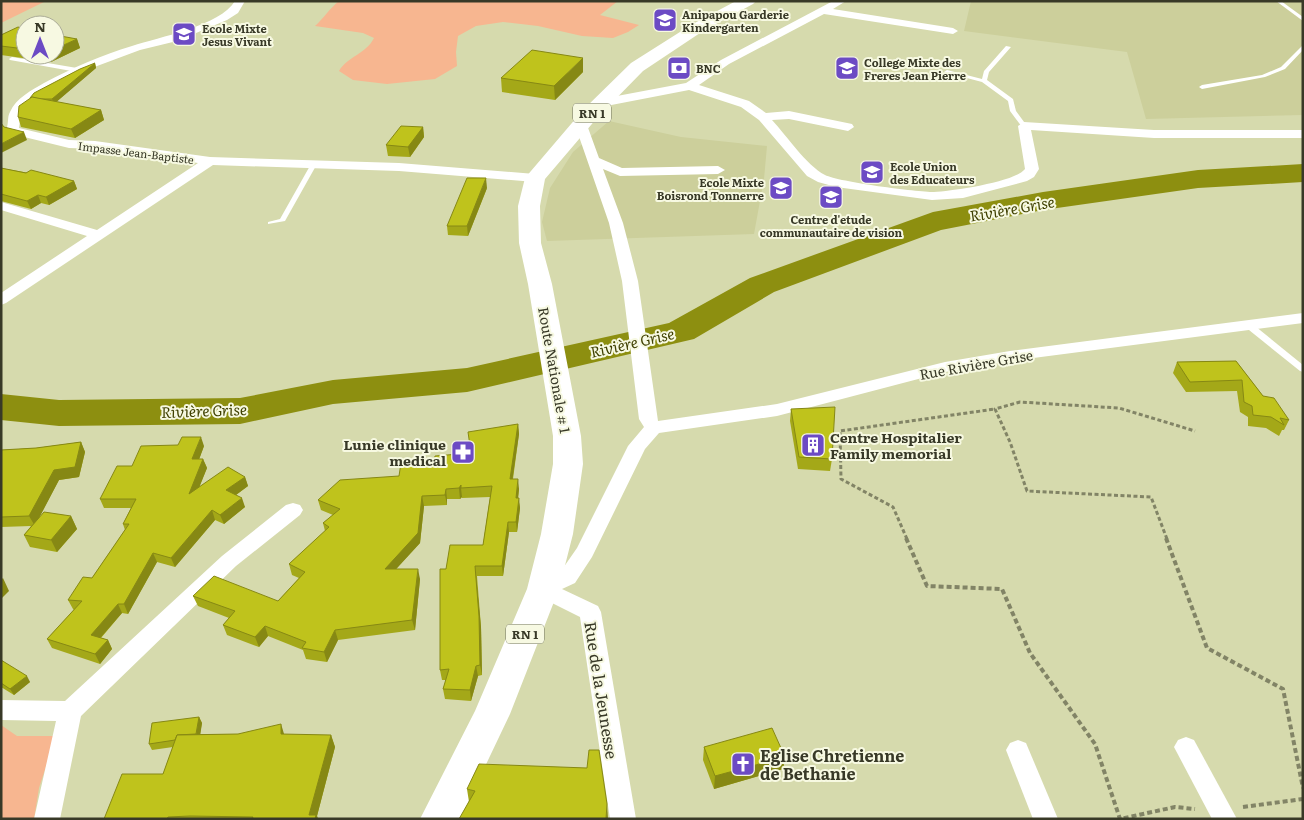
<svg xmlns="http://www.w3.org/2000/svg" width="1304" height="820" font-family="Literata,serif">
  <rect width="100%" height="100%" fill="#d6daad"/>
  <g fill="#cccf9b">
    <polygon points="971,1 1303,1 1303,115 1146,119 1127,52 964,31"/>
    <polygon points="609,121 681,137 767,146 764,179 754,234 547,241 542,222 550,188 573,152"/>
  </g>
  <g fill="#f7b690">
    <polygon points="1,1 46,1 1,23"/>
    <path d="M339 1H618L600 15 639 25 628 32 613 38 582 36 538 26 503 22 476 26 458 36 456 52 457 66 435 79 387 84 353 80 339 71C348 56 366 54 374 38L363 33 315 26C324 18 329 9 339 1Z"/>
    <polygon points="1,725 17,736 56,736 39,788 34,819 1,819"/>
  </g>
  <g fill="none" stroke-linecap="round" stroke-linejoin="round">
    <polygon fill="#8d8f10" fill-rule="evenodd" points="1303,164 1303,182 1198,188 1043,210 941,230 774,292 694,339 467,392 333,404 240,424 59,426 1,420 1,394 59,400 240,398 333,380 467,368 669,323 750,278 933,212 1043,192 1198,170"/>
    <g stroke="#828466" stroke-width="3" stroke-dasharray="4 2.5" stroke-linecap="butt">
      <polyline points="907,539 893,507 841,479 840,431 995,409"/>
      <polyline points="1167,539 1151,497 1027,491 1010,442 995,409 1020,402 1119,408 1195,431"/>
    </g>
    <g stroke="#828466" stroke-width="4" stroke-dasharray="5 3" stroke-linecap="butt">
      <polyline points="906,538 927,586 1002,589 1030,653 1095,744 1120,819 1175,807 1195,809"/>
      <polyline points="1166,538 1207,648 1283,689 1303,788"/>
      <polyline points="1243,807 1303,799"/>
    </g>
    <g fill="#fff" fill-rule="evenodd">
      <polygon points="1276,1 1281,1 1303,17 1303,21"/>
      <polygon points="1303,45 1303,50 1285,69 1265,77 1202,89 1199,87 1202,85 1262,75 1281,67"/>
      <polygon points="1006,46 1011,47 989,72 987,80 1013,99 1016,111 1027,126 1024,128 1022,127 1010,111 1008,101 982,82 944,72 947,70 982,79 984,71"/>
      <polygon points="12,57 77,68 80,70 77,72 10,60 9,59"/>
      <polygon points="314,162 317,164 285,221 268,224 268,222 280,219 311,164"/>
      <polygon points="1244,322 1250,322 1303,365 1303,372 1300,371 1244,326 1243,324"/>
    </g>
    <g fill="#fff" fill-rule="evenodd">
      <path d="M235 1H245L238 13 227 20 177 41 140 50 81 72 35 97 21 114 19 128 69 140 95 141 210 157 399 163 535 174 542 178 535 182 399 171 213 165 6 303 1 305V293L87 236 1 210V202L97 230 198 163 95 149 69 148 8 133 6 130C9 124 7 117 10 112 16 98 32 90 44 83 72 68 102 55 132 46 159 37 220 26 235 1Z"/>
      <path d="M833 1H846L833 9 953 28 958 31 953 34 824 14 729 64 699 85 749 101 766 113 789 111 852 124 854 127 848 131 789 119 772 120C787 136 806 165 825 175 839 182 917 192 934 192 952 191 1015 182 1025 169L1018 126 1024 122 1154 130H1303V138H1154L1031 130 1039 169 1034 177 1027 181 963 198 932 200 836 187 818 182 807 176 759 120 741 107 689 90 601 107 595 103 601 99 686 83 721 60Z"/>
      <polygon points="581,121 587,125 599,158 622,168 718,166 725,170 718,174 620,176 603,169 623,223 638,281 658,421 777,404 945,362 1010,351 1303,313 1303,323 1010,361 945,372 777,416 659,433 645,449 592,557 575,583 562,589 598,606 601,612 636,819 610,819 580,617 536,595 533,589 536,583 561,571 577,548 628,446 644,427 639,419 622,281 609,223 575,125"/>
      <polygon points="293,503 300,505 303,510 300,515 236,566 81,716 60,819 34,819 56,721 1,720 1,700 65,701 222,556 286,505"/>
      <polygon points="1186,737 1194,740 1237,819 1212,819 1174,747 1178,740"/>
      <polygon points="1018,740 1026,743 1058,819 1033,819 1006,750 1010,743"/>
    </g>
    <polygon fill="#fff" fill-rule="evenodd" points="736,1 756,1 753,4 703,31 643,71 597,118 545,179 540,206 541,243 552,284 581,436 583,464 573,534 559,589 510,714 460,819 420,819 475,711 527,589 541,534 553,464 553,436 528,284 519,243 518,206 525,178 583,110 631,63 691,25"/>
  </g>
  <g fill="#a4a818">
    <polygon points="25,29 25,55 55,55 77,39 80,48 51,62 1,55 1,35"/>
    <polygon points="95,63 96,68 56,102 101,110 104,120 75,138 21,127 18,117"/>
    <polygon points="583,72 555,100 502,92 501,78"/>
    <polygon points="423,127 424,137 410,157 388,156 386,145"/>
    <polygon points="1,168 74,181 77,189 49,205 41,203 31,209 1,201"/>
    <polygon points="487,188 468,236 448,235 447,226"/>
    <polygon points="1236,361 1263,396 1289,420 1284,430 1282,430 1279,436 1266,428 1248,426 1248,417 1240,412 1237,391 1186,392 1173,373 1177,362"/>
    <polygon points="791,409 832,459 830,471 798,469 790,421"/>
    <polygon points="518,424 519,434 513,479 519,489 518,498 520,508 517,532 509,532 503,576 477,576 481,627 482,675 478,676 471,701 445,699 443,689 446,680 442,680 440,670 446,569 483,545 490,497 462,498 462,497 460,499 447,499 447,505 424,506 420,543 396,569 420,579 415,630 338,640 327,662 306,659 303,650 268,636 259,647 227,635 223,625 229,618 198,606 193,596 278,601 299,578 292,575 289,564 325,531 323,523 333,515 321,510 318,500 399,476 434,461 471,453"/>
    <polygon points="81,442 85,452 79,477 59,480 39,517 71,516 77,529 57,552 30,547 24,535 31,526 1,527 1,450 36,448"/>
    <polygon points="204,446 199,459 203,459 207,468 199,487 245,477 248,486 236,495 245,507 224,524 215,520 175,567 157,562 128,614 122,613 101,638 108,640 112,649 100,664 52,648 47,639 74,610 73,609 68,600 92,578 125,530 123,524 131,508 104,508 100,499 132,466"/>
    <polygon points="1,660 30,682 14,695 1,687"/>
    <polygon points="199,717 202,723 200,734 331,735 335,747 317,816 318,819 104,819 163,774 173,747 152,750 149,744"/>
    <polygon points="704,747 785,757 783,769 714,789 703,760"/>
    <polygon points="467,789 608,819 469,802"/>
  </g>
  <g fill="#868814">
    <polygon points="77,39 80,48 51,62 49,55 55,55 55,49"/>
    <polygon points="583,58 583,72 555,100 554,86"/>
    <polygon points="95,63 96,68 54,104 52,99"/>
    <polygon points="101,110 104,120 75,138 71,129"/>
    <polygon points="423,127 424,137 410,157 408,147"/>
    <polygon points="24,132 27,140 1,153 1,144"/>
    <polygon points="486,178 487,188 468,236 467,226"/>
    <polygon points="74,181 77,189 49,205 46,197"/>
    <polygon points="38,195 41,203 31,209 27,201"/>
    <polygon points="518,424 519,434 511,489 510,479"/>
    <polygon points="201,437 204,446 196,468 192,459"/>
    <polygon points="81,442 85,452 79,477 59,480 35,526 29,516 54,470"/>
    <polygon points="203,459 207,468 193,503 189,494"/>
    <polygon points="245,477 248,486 229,500 226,490"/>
    <polygon points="518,479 519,489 517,508 516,498"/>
    <polygon points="461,485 461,488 462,497 460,499 459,488"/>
    <polygon points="446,489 447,499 447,505 445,495"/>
    <polygon points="422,496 424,506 420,543 387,579 385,569"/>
    <polygon points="242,498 245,507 224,524 220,515"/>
    <polygon points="519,498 520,508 517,532 516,522"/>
    <polygon points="212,510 215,520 175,567 171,558"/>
    <polygon points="71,516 77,529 57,552 51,540"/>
    <polygon points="508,522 509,532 503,576 502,566"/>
    <polygon points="153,553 157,562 128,614 124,604"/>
    <polygon points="475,566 481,627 482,675 480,665"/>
    <polygon points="418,569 420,579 415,630 412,620"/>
    <polygon points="3,578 9,591 1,599 1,580"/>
    <polygon points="118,604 122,613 95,644 91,635"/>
    <polygon points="265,626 268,636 259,647 255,637"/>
    <polygon points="335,630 338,640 327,662 324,652"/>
    <polygon points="108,640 112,649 100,664 95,654"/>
    <polygon points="476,666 478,676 471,701 470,690"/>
    <polygon points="27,676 30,682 14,695 10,689"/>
    <polygon points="199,717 202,723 199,743 196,736"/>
    <polygon points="281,724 285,737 281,734"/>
    <polygon points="331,735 335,747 317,816 318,819 311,819 309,815"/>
    <polygon points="785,757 783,769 714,789 715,776"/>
    <polygon points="607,804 608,819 606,819"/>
  </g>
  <g fill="#bfc31c" stroke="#868814">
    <polygon points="18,27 25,29 25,49 1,46 1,35"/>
    <polygon points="55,35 77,39 55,49"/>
    <polygon points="532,50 583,58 554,86 501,78"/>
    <polygon points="95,63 52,99 39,99 32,97 30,98 34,93 80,69"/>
    <polygon points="32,97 101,110 71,129 18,117 19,106"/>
    <polygon points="1,123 4,127 24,132 1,144"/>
    <polygon points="401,126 423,127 408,147 386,145"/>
    <polygon points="1,168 26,173 31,170 74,181 46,197 38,195 27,201 1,194"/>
    <polygon points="467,178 486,178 467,226 447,226"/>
    <polygon points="1236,361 1263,396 1274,398 1289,420 1280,418 1284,425 1271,417 1253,415 1252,406 1244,402 1242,380 1190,382 1177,362"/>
    <polygon points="835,407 832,459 799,457 791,409"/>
    <polygon points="518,424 510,479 518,479 516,498 519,498 516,522 508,522 502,566 475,566 479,616 480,665 476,666 470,690 443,689 449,669 440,670 440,569 446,569 450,545 483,545 492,486 461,488 461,485 459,488 446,489 445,495 422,496 418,533 385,569 418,569 412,620 335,630 324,652 302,648 306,642 265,626 255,637 223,625 235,611 193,596 214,576 278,601 305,572 289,564 329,527 323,523 340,509 318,500 340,480 399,476 401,463 434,461 435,456 471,453 468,432"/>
    <polygon points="182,437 201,437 192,459 203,459 189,494 228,467 245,477 226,490 242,498 220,515 212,510 171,558 153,553 124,604 118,604 91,635 108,640 95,654 47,639 82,601 68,600 83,577 92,578 129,524 123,524 136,499 100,499 117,466 132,466 141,446 178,445"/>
    <polygon points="81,442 75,467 54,470 29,516 1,517 1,450 36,448"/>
    <polygon points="44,512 71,516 51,540 24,535"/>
    <polygon points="1,660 27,676 10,689 1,683"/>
    <polygon points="199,717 196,734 177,735 175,740 149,744 152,723"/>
    <polygon points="281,724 281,734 331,735 309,815 316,815 315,819 252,819 253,817 190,816 168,817 167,819 104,819 122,774 163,774 177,735 238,734"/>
    <polygon points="772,728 785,757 715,776 704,747"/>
    <polygon points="589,750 599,750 607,804 606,819 459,819 475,791 467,789 479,764 587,768"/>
  </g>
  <defs>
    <g id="school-square" transform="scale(1.25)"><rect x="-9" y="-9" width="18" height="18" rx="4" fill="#6c4bc4" stroke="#f7f9e2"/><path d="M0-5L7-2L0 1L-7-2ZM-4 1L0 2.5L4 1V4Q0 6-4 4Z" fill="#fff"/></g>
    <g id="bank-square" transform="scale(1.25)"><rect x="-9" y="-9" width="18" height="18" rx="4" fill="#6c4bc4" stroke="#f7f9e2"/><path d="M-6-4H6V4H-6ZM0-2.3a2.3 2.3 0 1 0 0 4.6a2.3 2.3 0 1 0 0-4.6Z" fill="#fff"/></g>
    <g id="building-square" transform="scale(1.25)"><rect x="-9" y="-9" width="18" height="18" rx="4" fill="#6c4bc4" stroke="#f7f9e2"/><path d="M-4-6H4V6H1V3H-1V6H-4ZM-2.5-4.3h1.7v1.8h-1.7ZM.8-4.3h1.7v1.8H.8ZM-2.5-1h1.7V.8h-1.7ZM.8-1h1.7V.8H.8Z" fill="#fff"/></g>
    <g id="pharmacy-square" transform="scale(1.25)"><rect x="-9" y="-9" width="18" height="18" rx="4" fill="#6c4bc4" stroke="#f7f9e2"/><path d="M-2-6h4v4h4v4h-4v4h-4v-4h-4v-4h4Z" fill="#fff"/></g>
    <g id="church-square" transform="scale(1.25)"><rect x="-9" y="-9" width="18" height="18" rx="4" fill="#6c4bc4" stroke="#f7f9e2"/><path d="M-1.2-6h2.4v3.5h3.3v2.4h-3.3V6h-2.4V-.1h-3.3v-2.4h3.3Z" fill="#fff"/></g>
  </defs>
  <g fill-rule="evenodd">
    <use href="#school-square" x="665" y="20"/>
    <use href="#school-square" x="184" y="34"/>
    <use href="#bank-square" x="679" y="68"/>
    <use href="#school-square" x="847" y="68"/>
    <use href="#school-square" x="872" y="172"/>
    <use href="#school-square" x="781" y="188"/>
    <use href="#school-square" x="831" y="197"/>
    <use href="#building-square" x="813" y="445"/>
    <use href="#pharmacy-square" x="463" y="452"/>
    <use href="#church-square" x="743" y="764"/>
  </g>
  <g text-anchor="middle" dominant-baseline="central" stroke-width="4" stroke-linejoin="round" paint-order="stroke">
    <g font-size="11" font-weight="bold" fill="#383927" stroke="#f7f9e2" text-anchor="start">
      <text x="682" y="14">Anipapou Garderie<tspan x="682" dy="13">Kindergarten</tspan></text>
      <text x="202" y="28">Ecole Mixte<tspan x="202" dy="13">Jesus Vivant</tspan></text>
      <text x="864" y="62">College Mixte des<tspan x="864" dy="13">Freres Jean Pierre</tspan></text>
      <text x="696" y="68">BNC</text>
      <text x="890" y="166">Ecole Union<tspan x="890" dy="13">des Educateurs</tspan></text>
      <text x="764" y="182" text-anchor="end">Ecole Mixte<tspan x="764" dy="13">Boisrond Tonnerre</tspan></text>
      <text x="831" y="219" text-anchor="middle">Centre d'etude<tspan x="831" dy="13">communautaire de vision</tspan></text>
    </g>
    <g font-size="11" fill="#383927" stroke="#f7f9e2">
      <text transform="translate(136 152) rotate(7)">Impasse Jean-Baptiste</text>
    </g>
    <g fill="#f7f9e2" stroke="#71735f" stroke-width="1">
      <rect x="573" y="103.5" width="38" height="19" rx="4"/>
      <rect x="506" y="624.5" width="38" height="19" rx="4"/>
    </g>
    <g font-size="12" font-weight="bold" fill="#383927">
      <text x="592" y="113">RN 1</text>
      <text x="525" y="634">RN 1</text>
    </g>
    <g font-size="14" fill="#383927" stroke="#f7f9e2">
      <text transform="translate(976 364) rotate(-10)">Rue Rivière Grise</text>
      <text transform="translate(555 370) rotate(80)">Route Nationale # 1</text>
    </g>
    <g font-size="14" font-weight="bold" fill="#383927" stroke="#f7f9e2" text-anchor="start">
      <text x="830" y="437">Centre Hospitalier<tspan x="830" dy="16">Family memorial</tspan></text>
      <text x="446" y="444" text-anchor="end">Lunie clinique<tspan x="446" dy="16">medical</tspan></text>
    </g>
    <g font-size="15" font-style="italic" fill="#3f4000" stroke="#f7f9e2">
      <text transform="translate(1012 208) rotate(-10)">Rivière Grise</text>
      <text transform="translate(632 342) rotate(-13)">Rivière Grise</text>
      <text transform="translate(204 410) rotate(-2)">Rivière Grise</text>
    </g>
    <g font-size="16" fill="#383927" stroke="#f7f9e2">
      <text transform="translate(602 690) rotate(81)">Rue de la Jeunesse</text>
    </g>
    <g font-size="16" font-weight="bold" fill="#383927" stroke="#f7f9e2" text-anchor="start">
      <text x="760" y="755">Eglise Chretienne<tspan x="760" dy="18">de Bethanie</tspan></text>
    </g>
  </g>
  <rect width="1304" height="820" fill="none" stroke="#383927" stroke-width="5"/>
  <g transform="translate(40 40)"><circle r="24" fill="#f7f9e2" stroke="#abac97"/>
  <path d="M0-4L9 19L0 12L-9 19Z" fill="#6c4bc4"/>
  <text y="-8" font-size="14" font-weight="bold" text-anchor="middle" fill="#383927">N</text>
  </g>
</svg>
